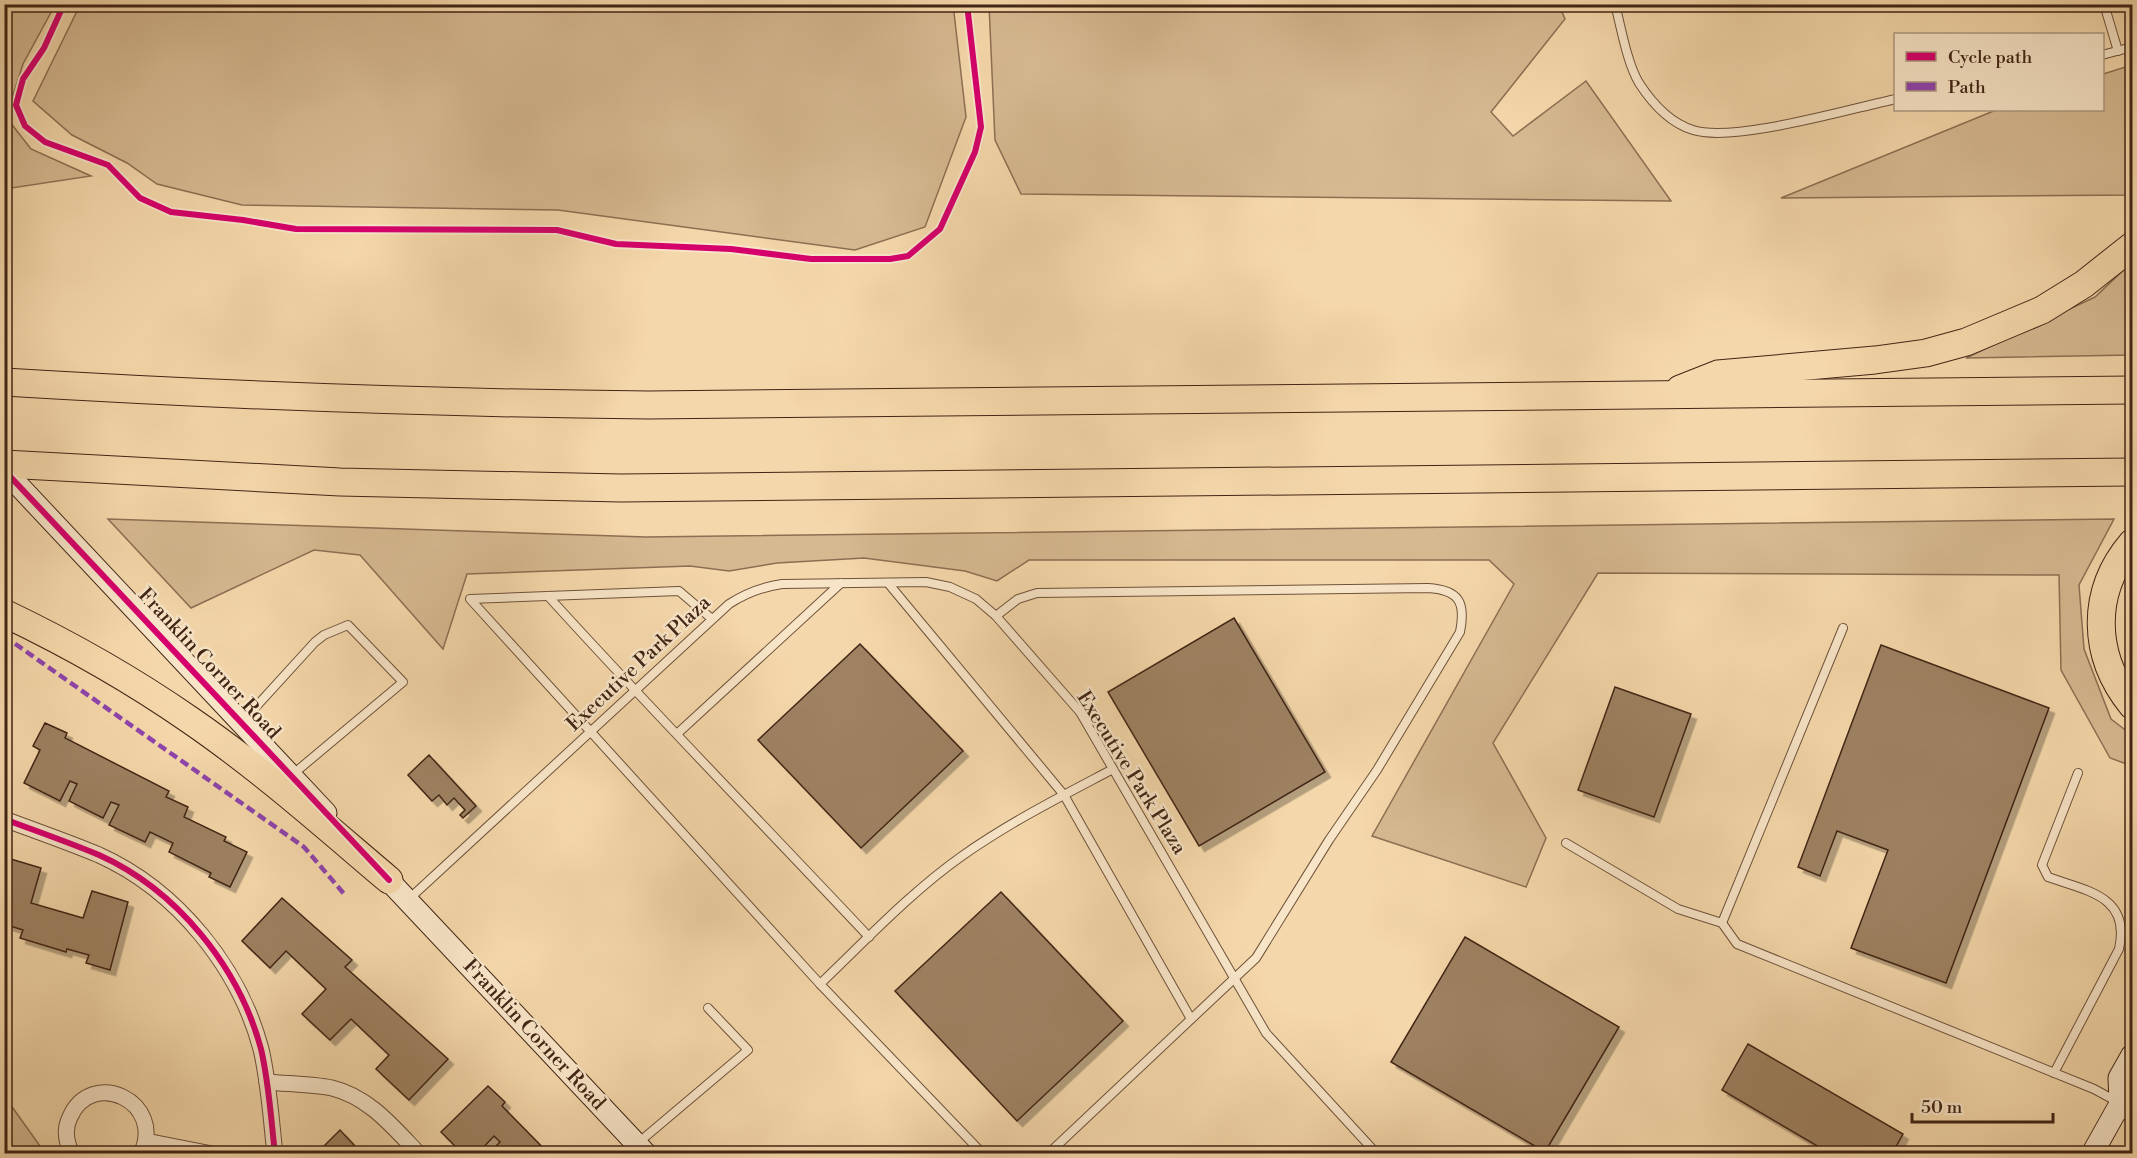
<svg xmlns="http://www.w3.org/2000/svg" width="2137" height="1158" font-family="'Libre Bodoni',serif">
  <defs>
    <filter id="shadow"><feDropShadow dx="5.5" dy="5.5" stdDeviation="0" flood-color="#0004"/></filter>
  </defs>
  <rect width="100%" height="100%" fill="#f4d7aa"/>
  <filter id="stains"><feTurbulence type="fractalNoise" baseFrequency=".00333" numOctaves="4"/><feColorMatrix values="0 0 0 0 .2 0 0 0 0 .09 0 0 0 0 .02 0 0 0 .5 -.17"/></filter>
  <radialGradient id="worn" r=".72"><stop offset=".6" stop-color="#630" stop-opacity="0"/><stop offset="1" stop-color="#630" stop-opacity=".3"/></radialGradient>
  <g fill="#d6b991" stroke="#8c6f53" stroke-width="1.5">
    <polygon points="5,4 55,5 23,64 6,117 31,149 91,176 5,189"/>
    <polygon points="953,4 966,117 925,227 855,250 558,210 242,205 157,184 127,163 72,135 33,101 80,5"/>
    <polygon points="989,5 1559,5 1565,19 1491,112 1513,136 1586,81 1671,201 1021,194 995,140"/>
    <polygon points="2132,65 2132,195 1781,198 1996,110 2102,110 2103,74"/>
    <polygon points="2132,262 2132,355 1966,358 2095,297"/>
    <polygon points="108,519 646,537 2114,519 2079,585 2084,649 2111,719 2132,735 2132,766 2110,758 2061,670 2059,575 1598,573 1493,743 1546,838 1526,887 1372,836 1514,584 1489,560 1029,560 997,581 965,571 864,558 777,563 729,571 690,566 467,574 443,649 360,555 314,550 191,608"/>
    <polygon points="5,1097 45,1153 5,1153"/>
  </g>
  <g fill="#9e8262" stroke="#412515" stroke-width="1.5" filter="url(#shadow)">
    <polygon points="1234,618 1325,772 1199,846 1108,692"/>
    <polygon points="860,644 963,751 861,848 758,740"/>
    <polygon points="1881,645 2049,708 1946,983 1851,948 1888,850 1837,831 1820,876 1798,867"/>
    <polygon points="1615,687 1691,714 1654,817 1578,790"/>
    <polygon points="45,723 67,733 65,738 169,791 166,797 188,807 184,817 226,837 224,841 247,852 230,887 209,877 211,873 169,852 173,843 150,832 145,842 109,825 119,805 111,802 103,818 69,801 77,784 70,781 60,801 24,783 40,750 33,746"/>
    <polygon points="429,755 476,806 463,818 460,815 465,810 454,798 447,805 439,795 432,801 408,775"/>
    <polygon points="4,857 41,868 31,903 83,918 92,891 128,902 110,970 86,963 89,955 67,949 66,952 20,938 23,930 4,924"/>
    <polygon points="1001,892 1123,1021 1017,1121 895,991"/>
    <polygon points="282,898 352,960 345,967 448,1059 409,1100 376,1069 389,1055 351,1019 330,1040 302,1014 326,989 286,951 270,968 242,941"/>
    <polygon points="1465,937 1619,1027 1545,1152 1391,1062"/>
    <polygon points="1748,1044 1903,1134 1892,1154 1831,1154 1722,1090"/>
    <polygon points="488,1086 505,1102 502,1106 549,1154 488,1154 500,1142 494,1136 477,1154 463,1154 441,1132"/>
    <polygon points="340,1130 354,1145 346,1154 316,1154"/>
  </g>
  <g fill="none" stroke-linecap="round" stroke-linejoin="round">
    <g stroke="#6e523a" stroke-width="10">
      <g id="lane">
        <path d="M1615 4C1621 27 1627 63 1639 83 1652 103 1670 123 1693 130 1734 143 1849 109 1896 99"/>
        <polyline points="2104,4 2118,51"/>
        <polyline points="2102,55 2132,47"/>
        <polyline points="888,583 1064,795 1191,1019"/>
        <path d="M548 596C653 712 762 823 869 937"/>
        <path d="M996 616 1018 599 1037 593 1428 588C1459 590 1466 602 1460 632L1377 770 1329 840 1256 958 1048 1154"/>
        <polyline points="712,619 679,591 470,599 820,984 983,1154"/>
        <polyline points="242,722 315,642 324,635 348,625 403,682 292,775"/>
        <polyline points="678,733 841,583"/>
        <polyline points="1566,843 1678,909 1722,923 1737,944 2094,1089 2116,1101"/>
        <path d="M409 899 729 604C746 593 761 587 782 584L926 582 950 587 976 599 996 616 1080 712 1266 1033 1377 1154"/>
        <polyline points="1722,923 1843,628"/>
        <path d="M820 984C866 940 911 892 962 856 1010 822 1062 796 1113 769"/>
        <path d="M2054 1073 2119 949C2131 896 2087 891 2048 877L2042 865 2078 773"/>
        <polyline points="638,1143 748,1050 708,1008"/>
      </g>
    </g>
    <g stroke="#6e523a" stroke-width="17">
      <g id="street">
        <path d="M4 819C36 831 68 842 99 855 177 890 239 967 261 1049 269 1083 271 1119 275 1154"/>
        <path d="M267 1082C288 1084 311 1084 332 1088 369 1097 393 1127 419 1154"/>
        <polyline points="2120,1104 2132,1116"/>
        <polyline points="146,1141 212,1154"/>
        <path d="M72 1154C66 1142 64 1129 70 1117 92 1067 166 1102 141 1154"/>
      </g>
    </g>
    <g stroke="#412515" stroke-width="23">
      <g id="secondary">
        <polyline points="4,470 326,813"/>
        <polyline points="378,869 646,1154"/>
        <polyline points="2120,1104 2119,1078 2132,1055"/>
        <polyline points="2092,1154 2120,1104 2132,1095"/>
      </g>
    </g>
    <g stroke="#412515" stroke-width="29">
      <g id="highway">
        <path d="M4 382C219 395 434 403 649 405L2132 390"/>
        <polyline points="1680,389 1718,374 1875,360 1926,353 1966,342 2042,310 2084,284 2132,246"/>
        <polyline points="4,464 340,482 621,488 2132,472"/>
        <path d="M2132 543C2090 592 2092 656 2132 705"/>
        <path d="M4 613C69 644 131 679 190 720 260 768 324 825 389 880"/>
      </g>
    </g>
    <use href="#lane" stroke="#f8e5c8" stroke-width="8"/>
    <use href="#street" stroke="#f8e5c8" stroke-width="15"/>
    <use href="#secondary" stroke="#f8e5c8" stroke-width="21"/>
    <use href="#highway" stroke="#f4d7aa" stroke-width="27"/>
    <polyline stroke="#8e44ad" stroke-width="4.5" stroke-dasharray="9 4.5" stroke-linecap="butt" points="4,636 304,847 345,895"/>
    <g stroke="#f8e5c8" stroke-width="10">
      <g id="cycleway">
        <polyline points="64,4 44,48 23,79 16,105 25,126 45,142 108,165 140,198 171,212 243,220 296,229 557,230 616,244 731,249 811,259 890,259 908,256 940,229 975,152 981,127 967,4"/>
        <polyline points="4,470 389,880"/>
        <path d="M4 819C36 831 68 842 99 855 177 890 239 967 261 1049 269 1083 271 1119 275 1154"/>
      </g>
    </g>
    <use href="#cycleway" stroke="#d6006c" stroke-width="6"/>
  </g>
  <g text-anchor="middle" dominant-baseline="central" stroke-width="5" stroke-linejoin="round" paint-order="stroke">
    <g font-size="20" fill="#412515" stroke="#f8e5c8">
      <text transform="translate(209 664) rotate(47)">Franklin Corner Road</text>
      <text transform="translate(639 664) rotate(-43)">Executive Park Plaza</text>
      <text transform="translate(1131 773) rotate(58)">Executive Park Plaza</text>
      <text transform="translate(534 1035) rotate(47)">Franklin Corner Road</text>
    </g>
  </g>
  <rect width="2137" height="1158" fill="none" stroke="#f4d7aa" stroke-width="24"/>
  <rect x="6" y="6" width="2125" height="1146" fill="none" stroke="#412515" stroke-width="3"/>
  <rect x="12" y="12" width="2113" height="1134" fill="none" stroke="#412515" stroke-width="1.5"/>
  <rect x="1894" y="33" width="210" height="78" fill="#f8e5c8" stroke="#af9880" stroke-width="1.5"/>
  <rect x="1906" y="52" width="30" height="9" fill="#d6006c" stroke="#af9880" stroke-width="1.5"/>
  <text x="1948" y="63" font-size="18" fill="#412515">Cycle path</text>
  <rect x="1906" y="82" width="30" height="9" fill="#8e44ad" stroke="#af9880" stroke-width="1.5"/>
  <text x="1948" y="93" font-size="18" fill="#412515">Path</text>
  <path d="M1912 1113v9h141v-9" fill="none" stroke="#412515" stroke-width="3"/>
  <text x="1921" y="1113" font-size="18" fill="#412515" stroke="#f8e5c8" stroke-width="4.5" paint-order="stroke">50 m</text>
  <rect width="100%" height="100%" filter="url(#stains)"/>
  <rect width="100%" height="100%" fill="url(#worn)"/>
</svg>
